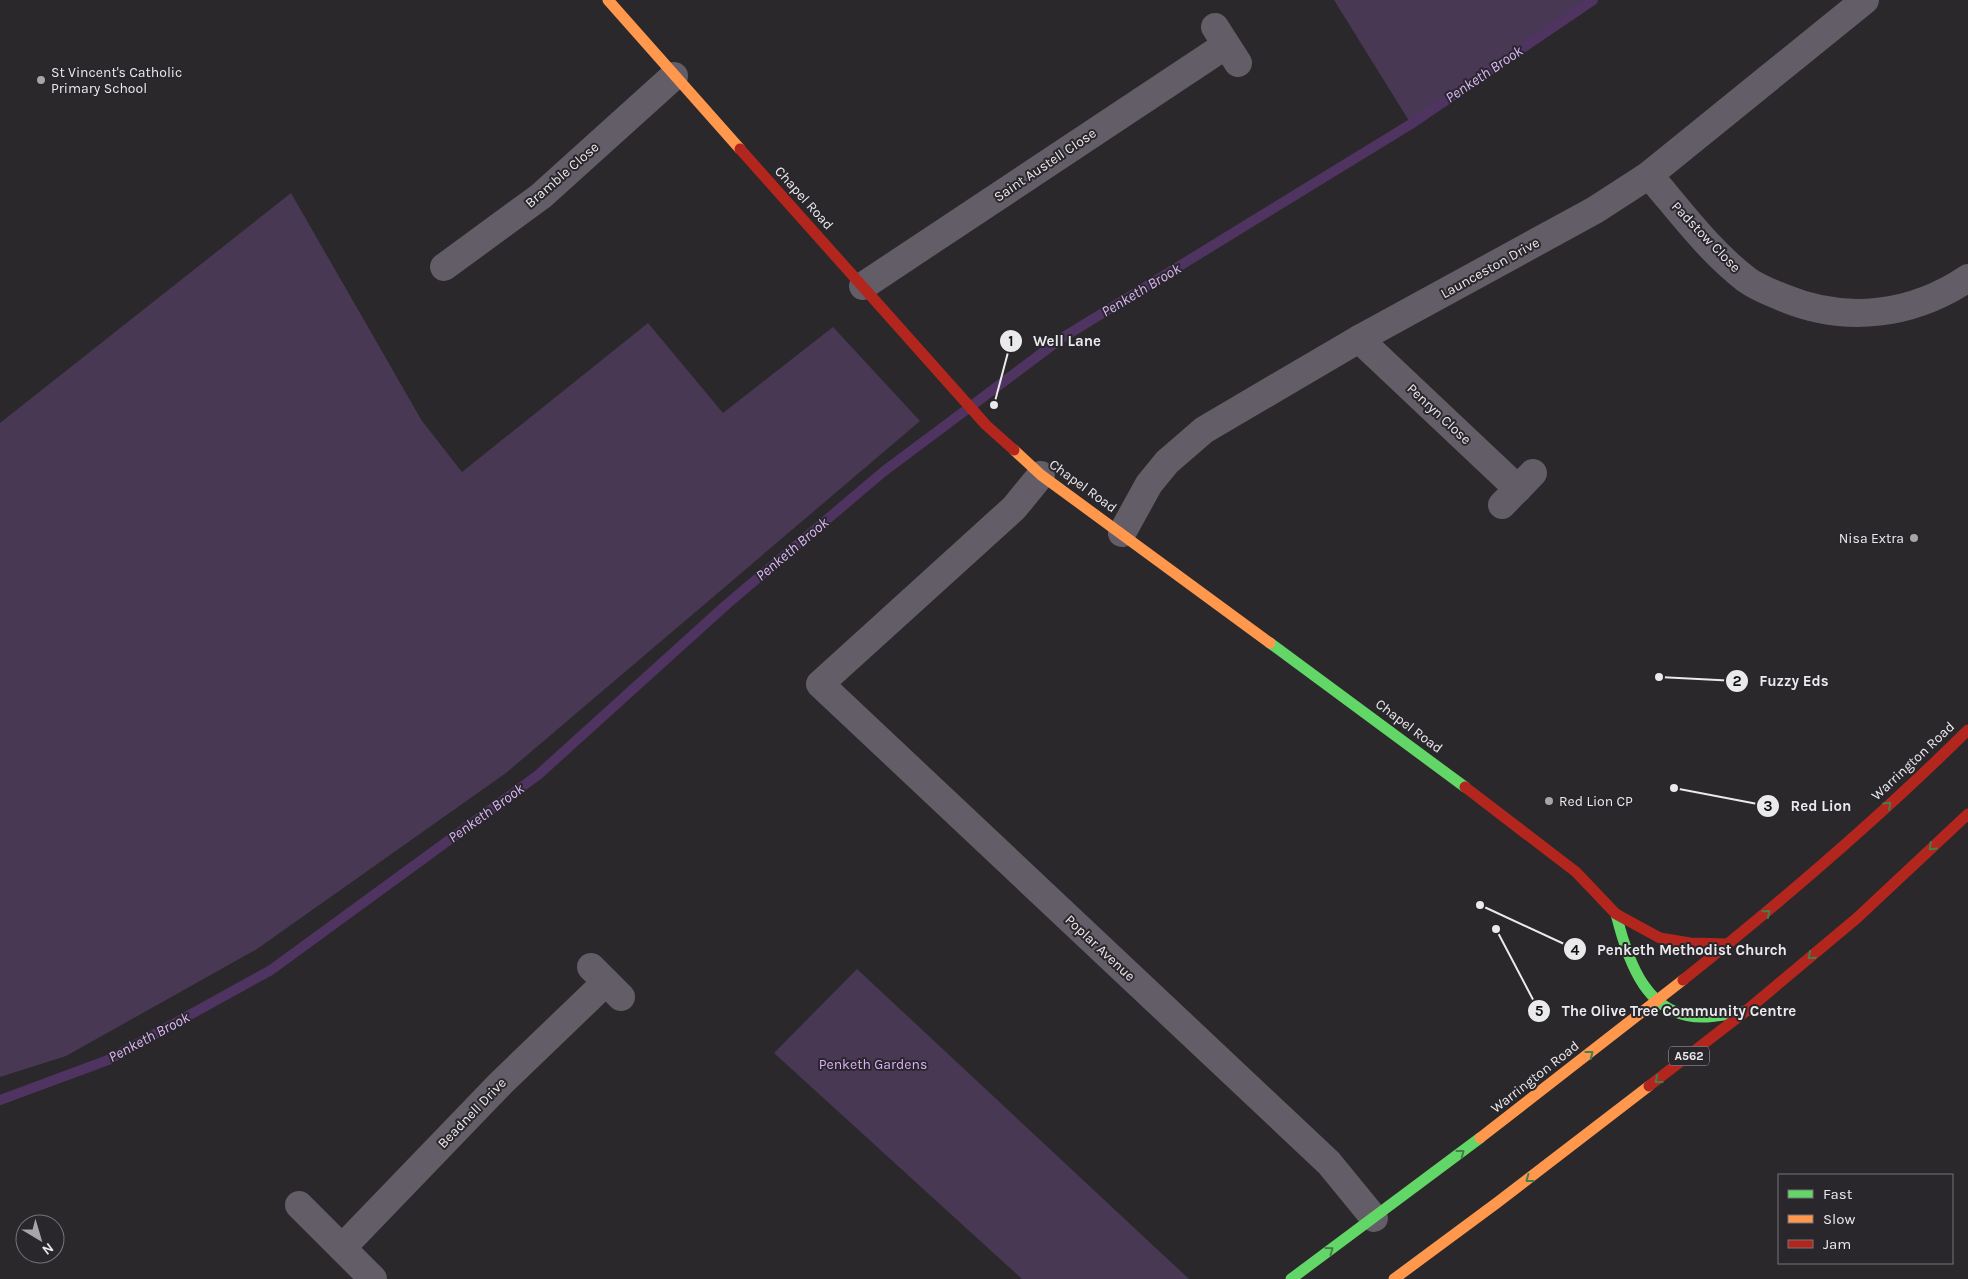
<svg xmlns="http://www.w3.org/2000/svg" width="1968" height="1279" font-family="Karla,sans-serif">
  <rect width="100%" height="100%" fill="#2a282b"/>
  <g fill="#483854">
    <polygon points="1334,0 1593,0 1411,124"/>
    <polygon points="291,193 422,421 462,472 648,323 723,413 833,327 920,421 506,773 257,949 66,1056 0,1077 0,423"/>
    <polygon points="857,969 1189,1279 1022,1279 774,1053"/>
  </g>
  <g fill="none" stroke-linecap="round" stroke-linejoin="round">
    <polyline stroke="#4f3462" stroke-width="10" points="0,1100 108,1060 271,970 538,775 726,605 883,472 1062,338 1411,124 1593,0"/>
    <g stroke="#635d67" stroke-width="28">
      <polyline points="1215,27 1238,63"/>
      <path d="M1649 175C1680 211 1709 251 1747 280 1758 288 1772 293 1784 298 1847 324 1913 315 1968 278"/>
      <polyline points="444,267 541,196 674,76"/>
      <polyline points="863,286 1226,45"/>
      <polyline points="1359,339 1518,489"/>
      <polyline points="1041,475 1014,508 820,684 1329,1163 1374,1218"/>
      <polyline points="1502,505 1533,473"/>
      <polyline points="1122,533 1149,484 1167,462 1204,430 1359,339 1595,210 1649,175 1865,0"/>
      <polyline points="591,967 621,997"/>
      <polyline points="299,1205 373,1279"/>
      <polyline points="342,1248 501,1083 606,982"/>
    </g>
    <g stroke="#63d668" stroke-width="11">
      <polyline points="1270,643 1465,787"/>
      <path d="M1616 914C1628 962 1647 1020 1707 1017 1720 1016 1733 1013 1746 1011"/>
      <polyline points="1291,1279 1480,1138"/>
    </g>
    <g stroke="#ff974d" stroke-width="11">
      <polyline points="608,0 740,149"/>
      <polyline points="1014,450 1041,475 1270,643"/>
      <polyline points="1480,1138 1683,980"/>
      <polyline points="1394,1279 1498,1202 1649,1086"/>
    </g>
    <g stroke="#b3261e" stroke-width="11">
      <polyline points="740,149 986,425 1014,450"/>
      <polyline points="1465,787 1576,872 1616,914 1660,938 1690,943 1729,944"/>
      <path d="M1683 980C1782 901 1878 819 1968 730"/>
      <polyline points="1649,1086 1746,1011 1857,918 1968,814"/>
    </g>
  </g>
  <defs><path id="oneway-chevron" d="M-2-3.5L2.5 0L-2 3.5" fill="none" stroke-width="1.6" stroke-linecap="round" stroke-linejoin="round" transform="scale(1.25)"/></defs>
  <g stroke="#467e4a">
    <use href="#oneway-chevron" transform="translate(1888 805) rotate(-43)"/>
    <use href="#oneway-chevron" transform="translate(1932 847) rotate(137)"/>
    <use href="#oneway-chevron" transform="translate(1767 913) rotate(-40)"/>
    <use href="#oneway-chevron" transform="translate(1811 956) rotate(140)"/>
    <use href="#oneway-chevron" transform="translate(1590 1054) rotate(-38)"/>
    <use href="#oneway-chevron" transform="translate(1658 1080) rotate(142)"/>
    <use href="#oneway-chevron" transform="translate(1461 1153) rotate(-37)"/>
    <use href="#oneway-chevron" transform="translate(1529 1179) rotate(143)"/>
    <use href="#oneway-chevron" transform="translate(1330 1250) rotate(-36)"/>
  </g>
  <g fill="#a7a5a8" stroke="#2a272c" stroke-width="2">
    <circle cx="41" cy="80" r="5"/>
    <circle cx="1914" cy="538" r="5"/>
    <circle cx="1549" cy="801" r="5"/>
  </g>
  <g text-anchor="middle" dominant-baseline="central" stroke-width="4" stroke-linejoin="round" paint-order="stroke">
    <rect fill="#2a272c" stroke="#b0afb2" stroke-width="1" x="1669" y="1046.5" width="40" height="19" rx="4"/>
    <g font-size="12" font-weight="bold" fill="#eae9ec">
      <text x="1689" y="1056">A562</text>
    </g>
    <g font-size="14" fill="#eae9ec" stroke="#2a272c" text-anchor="start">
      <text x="51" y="72">St Vincent's Catholic<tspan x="51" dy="16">Primary School</tspan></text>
      <text x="1904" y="538" text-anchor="end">Nisa Extra</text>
      <text x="1559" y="801">Red Lion CP</text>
    </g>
    <g font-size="14" fill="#eae9ec" stroke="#2a272c">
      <text transform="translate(1045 165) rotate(-34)">Saint Austell Close</text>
      <text transform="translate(562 175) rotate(-41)">Bramble Close</text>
      <text transform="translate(804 198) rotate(48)">Chapel Road</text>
      <text transform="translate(1706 237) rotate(46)">Padstow Close</text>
      <text transform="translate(1490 268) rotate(-29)">Launceston Drive</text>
      <text transform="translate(1439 414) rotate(43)">Penryn Close</text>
      <text transform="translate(1083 486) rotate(36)">Chapel Road</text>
      <text transform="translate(1409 726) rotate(37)">Chapel Road</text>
      <text transform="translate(1913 761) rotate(-43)">Warrington Road</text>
      <text transform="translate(1100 948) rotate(43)">Poplar Avenue</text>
      <text transform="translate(1535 1077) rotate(-38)">Warrington Road</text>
      <text transform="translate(472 1113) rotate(-46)">Beadnell Drive</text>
    </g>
    <g font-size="14" fill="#deaefe" stroke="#2a272c">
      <text x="873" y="1064">Penketh Gardens</text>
    </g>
    <g font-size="15" font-style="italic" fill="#dbb6f6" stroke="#2a272c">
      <text transform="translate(1484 74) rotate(-34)">Penketh Brook</text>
      <text transform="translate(1141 290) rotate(-31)">Penketh Brook</text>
      <text transform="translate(792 549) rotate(-40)">Penketh Brook</text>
      <text transform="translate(486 813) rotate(-36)">Penketh Brook</text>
      <text transform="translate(149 1037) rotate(-28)">Penketh Brook</text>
    </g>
  </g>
  <path fill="none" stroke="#eae9ec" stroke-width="2" d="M994 405L1011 341M1659 677L1737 681M1674 788L1768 806M1480 905L1575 949M1496 929L1539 1011"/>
  <g fill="#eae9ec" stroke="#2a272c" stroke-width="2">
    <circle cx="994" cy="405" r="5"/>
    <circle cx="1659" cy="677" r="5"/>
    <circle cx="1674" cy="788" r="5"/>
    <circle cx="1480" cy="905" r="5"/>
    <circle cx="1496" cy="929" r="5"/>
    <circle cx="1011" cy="341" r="12"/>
    <circle cx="1737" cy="681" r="12"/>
    <circle cx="1768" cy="806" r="12"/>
    <circle cx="1575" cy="949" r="12"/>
    <circle cx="1539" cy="1011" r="12"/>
  </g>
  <g font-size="15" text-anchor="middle" font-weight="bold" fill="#111">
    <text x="1011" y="346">1</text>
    <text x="1737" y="686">2</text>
    <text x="1768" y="811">3</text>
    <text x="1575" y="955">4</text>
    <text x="1539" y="1016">5</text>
  </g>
  <g font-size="15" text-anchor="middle" font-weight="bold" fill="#eae9ec" stroke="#2a272c" stroke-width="4" stroke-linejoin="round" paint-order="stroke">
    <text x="1067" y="346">Well Lane</text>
    <text x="1794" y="686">Fuzzy Eds</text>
    <text x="1821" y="811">Red Lion</text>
    <text x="1692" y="955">Penketh Methodist Church</text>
    <text x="1679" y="1016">The Olive Tree Community Centre</text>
  </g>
  <rect x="1778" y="1174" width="175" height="90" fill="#2a272c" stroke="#777579"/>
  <rect x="1788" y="1190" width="25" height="8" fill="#63d668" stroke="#777579"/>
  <text x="1823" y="1199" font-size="15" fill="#eae9ec">Fast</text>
  <rect x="1788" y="1215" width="25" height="8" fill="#ff974d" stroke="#777579"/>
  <text x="1823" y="1224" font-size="15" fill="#eae9ec">Slow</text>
  <rect x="1788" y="1240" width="25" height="8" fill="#b3261e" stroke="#777579"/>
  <text x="1823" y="1249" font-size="15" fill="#eae9ec">Jam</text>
  <g transform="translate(40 1239) rotate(142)"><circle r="24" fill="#2a272c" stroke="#777579"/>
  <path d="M0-4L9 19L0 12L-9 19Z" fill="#a7a5a8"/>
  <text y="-8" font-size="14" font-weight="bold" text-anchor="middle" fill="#eae9ec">N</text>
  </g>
</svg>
